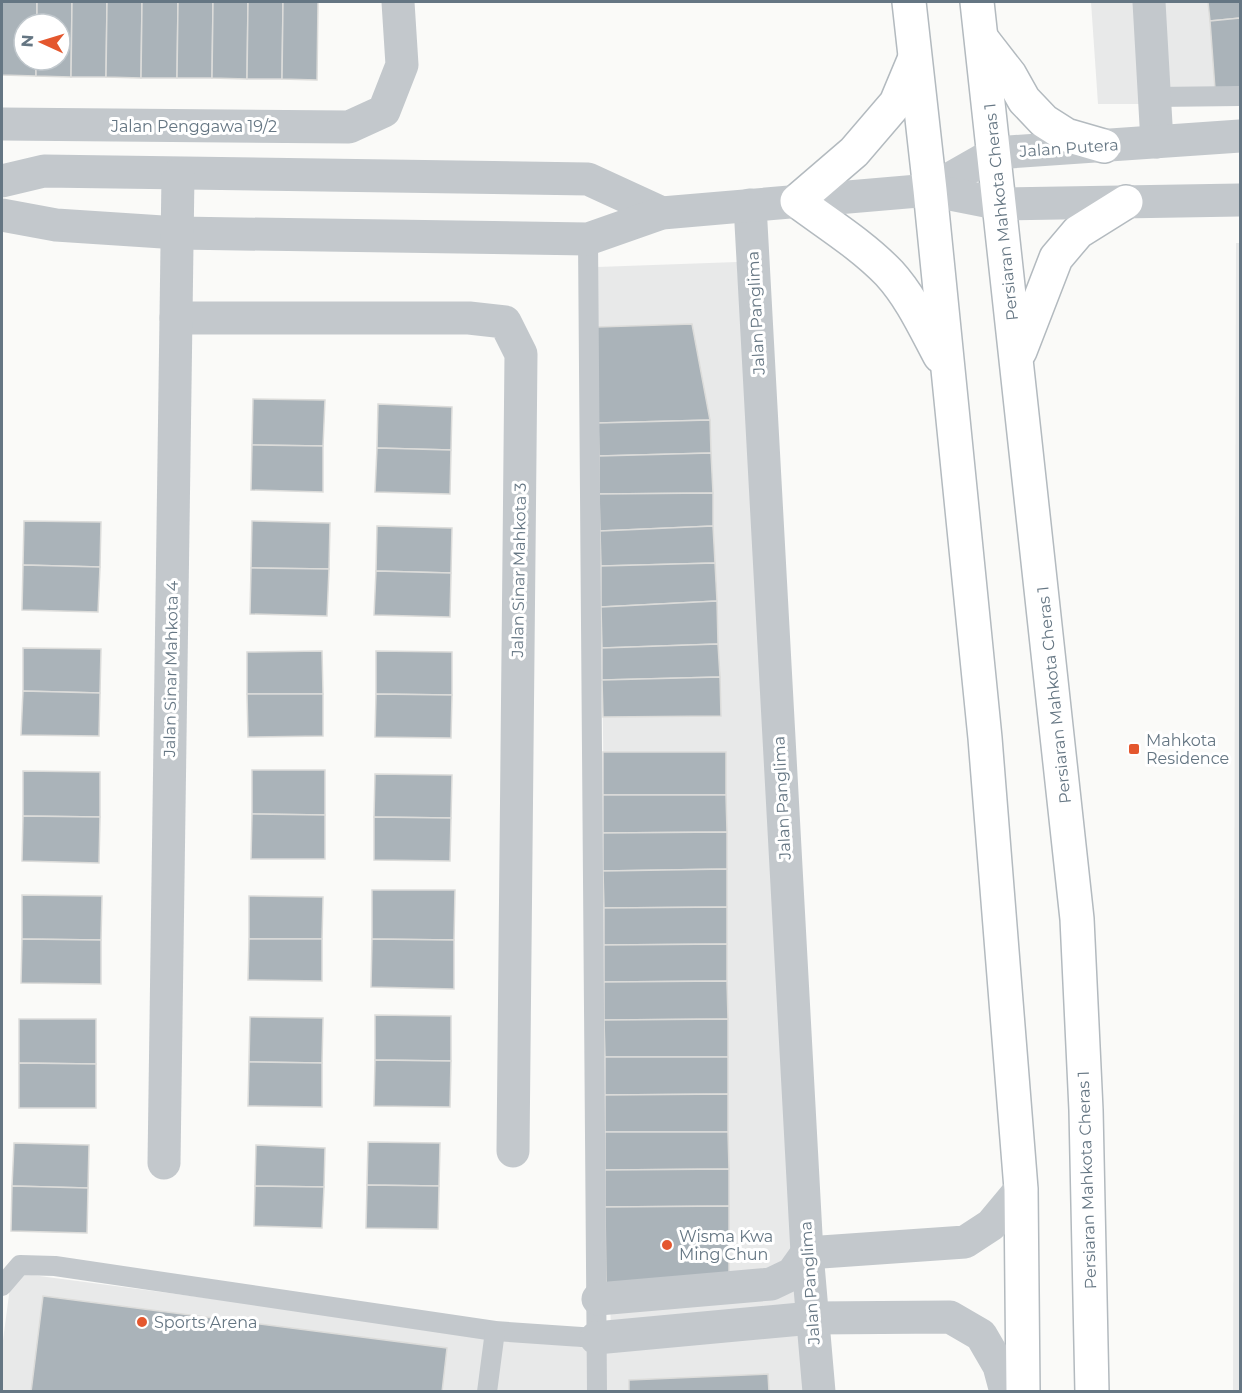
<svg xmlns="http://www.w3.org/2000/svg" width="1242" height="1393" font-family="Montserrat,sans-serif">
  <rect width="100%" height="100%" fill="#fafaf8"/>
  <g fill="#e8e9e9">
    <polygon points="1091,2 1240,2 1240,104 1098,104"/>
    <polygon points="1236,243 1240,243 1240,1392 1233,1391"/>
    <polygon points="737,262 805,1391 2,1392 2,1348 10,1287 24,1274 611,1351 597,267"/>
  </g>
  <g fill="#aab3b9" stroke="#dcdcda" stroke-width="1.5">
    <polygon points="2,2 37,2 37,24 24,24 24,60 36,60 36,76 2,75"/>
    <polygon points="37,2 72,2 71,77 36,76 36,60 60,60 60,24 37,24"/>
    <polygon points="72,2 107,2 106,77 71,77"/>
    <polygon points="107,2 142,2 141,78 106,77"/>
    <polygon points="142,2 178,2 177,78 141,78"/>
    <polygon points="178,2 213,2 212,78 177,78"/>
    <polygon points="213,2 248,2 247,79 212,78"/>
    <polygon points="248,2 283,2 282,79 247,79"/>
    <polygon points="283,2 318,2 317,80 282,79"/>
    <polygon points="1208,2 1240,2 1240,18 1210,21"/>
    <polygon points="1240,18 1240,87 1215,89 1210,21"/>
    <polygon points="692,324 710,420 598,423 597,327"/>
    <polygon points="253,399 325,400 323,446 252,445"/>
    <polygon points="378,404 452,407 451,450 377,448"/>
    <polygon points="710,420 711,453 599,456 598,423"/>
    <polygon points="252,445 323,446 323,492 251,490"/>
    <polygon points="377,448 451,450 450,494 375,492"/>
    <polygon points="711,453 713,493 599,494 599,456"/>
    <polygon points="713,493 713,526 600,531 599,494"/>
    <polygon points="24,521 101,522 100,567 23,565"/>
    <polygon points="252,521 330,523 329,569 251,568"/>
    <polygon points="377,526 452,528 451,573 376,571"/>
    <polygon points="713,526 715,563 601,566 600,531"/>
    <polygon points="715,563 717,601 601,607 601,566"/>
    <polygon points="23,565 100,567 98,612 22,610"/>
    <polygon points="251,568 329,569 327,616 250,614"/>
    <polygon points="376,571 451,573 450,617 374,615"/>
    <polygon points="717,601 718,644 602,648 601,607"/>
    <polygon points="718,644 720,677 602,680 602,648"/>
    <polygon points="23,648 101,649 100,693 23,691"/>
    <polygon points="322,651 323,694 247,694 247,652"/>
    <polygon points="376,651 452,652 452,695 376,694"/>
    <polygon points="720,677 721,716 603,717 602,680"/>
    <polygon points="23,691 100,693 99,736 21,735"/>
    <polygon points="247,694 323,694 323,736 248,737"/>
    <polygon points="376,694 452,695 451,738 375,737"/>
    <rect x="603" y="752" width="123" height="43"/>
    <polygon points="252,770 325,770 325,815 252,814"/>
    <polygon points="23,771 100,772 100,817 23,816"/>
    <polygon points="375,774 452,775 451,818 374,817"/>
    <polygon points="603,795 726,795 727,832 603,833"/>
    <polygon points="252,814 325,815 325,859 251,859"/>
    <polygon points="23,816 100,817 99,863 22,861"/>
    <polygon points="374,817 451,818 450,861 374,860"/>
    <polygon points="727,832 727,869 603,871 603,833"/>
    <polygon points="727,869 727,907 604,908 603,871"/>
    <polygon points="372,890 455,890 454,940 372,939"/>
    <polygon points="22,895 102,896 101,940 22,939"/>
    <polygon points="249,896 323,897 322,939 249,939"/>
    <polygon points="727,907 727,944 604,945 604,908"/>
    <polygon points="22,939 101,940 101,984 21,983"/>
    <polygon points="249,939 322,939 322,981 248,980"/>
    <polygon points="372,939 454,940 454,989 371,987"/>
    <polygon points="727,944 727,981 604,982 604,945"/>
    <polygon points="727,981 728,1019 604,1020 604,982"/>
    <polygon points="375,1015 451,1016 451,1061 375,1060"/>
    <polygon points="250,1017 323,1018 322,1063 249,1062"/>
    <polygon points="19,1019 96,1019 96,1064 19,1063"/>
    <polygon points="728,1019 728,1057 605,1057 604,1020"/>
    <polygon points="605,1057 728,1057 728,1094 605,1095"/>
    <polygon points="375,1060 451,1061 450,1107 374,1106"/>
    <polygon points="249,1062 322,1063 322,1107 248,1106"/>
    <polygon points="19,1063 96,1064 96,1108 19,1108"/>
    <polygon points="728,1094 728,1132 605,1132 605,1095"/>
    <polygon points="605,1132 728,1132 729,1169 605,1170"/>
    <polygon points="368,1142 440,1143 439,1186 367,1185"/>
    <polygon points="14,1143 89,1145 88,1188 12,1186"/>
    <polygon points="256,1145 325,1148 324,1187 255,1186"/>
    <polygon points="729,1169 729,1206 605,1207 605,1170"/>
    <polygon points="367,1185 439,1186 438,1229 366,1228"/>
    <polygon points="12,1186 88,1188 87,1233 11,1231"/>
    <polygon points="255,1186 324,1187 322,1228 254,1226"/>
    <polygon points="729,1206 729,1283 606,1283 605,1207"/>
    <polygon points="43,1296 447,1348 442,1392 31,1392"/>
    <polygon points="768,1374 769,1392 629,1392 629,1380"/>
  </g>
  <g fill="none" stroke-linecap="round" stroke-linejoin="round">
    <g stroke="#b3babf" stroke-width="36">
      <g id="secondary">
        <polyline points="909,2 930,190 985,738 1021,1189 1023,1392"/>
        <polyline points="977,2 1077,919 1086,1110 1092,1392"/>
        <polyline points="982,39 1010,75 1024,100 1044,121 1066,135 1104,146"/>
        <path d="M914 60 896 103 854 152 797 201C828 224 862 245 889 273 911 297 925 328 940 356"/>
        <polyline points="1020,351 1056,258 1078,232 1126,202"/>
      </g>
    </g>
    <g stroke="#c3c8cc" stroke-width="20">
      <polyline points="1155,97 1240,96"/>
      <polyline points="588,239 597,1392"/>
      <polyline points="2,1286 20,1265 55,1266 495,1331 596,1338"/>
      <polyline points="487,1392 495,1331"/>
    </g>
    <g stroke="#c3c8cc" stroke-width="33">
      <polyline points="1149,2 1157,142"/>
      <polyline points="2,124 349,127 384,111 402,65 398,2"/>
      <polyline points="2,181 44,171 588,179 662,213"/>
      <polyline points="930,190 995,153 1240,136"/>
      <polyline points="750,205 807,1253 819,1392"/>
      <polyline points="2,215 56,225 178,233 588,239 662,213 930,190 1001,204 1240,200"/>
      <polyline points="176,318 469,318 505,322 521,354 513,1151"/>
      <polyline points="164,1163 178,175"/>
      <polyline points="598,1299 771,1284 792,1274 807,1253 965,1242 991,1225 1021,1189"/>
      <polyline points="596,1338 812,1318 950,1317 981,1335 999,1366 1006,1392"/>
    </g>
    <use href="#secondary" stroke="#fff" stroke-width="33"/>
  </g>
  <g fill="#e4572e" stroke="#fff" stroke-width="2">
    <rect x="1128" y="743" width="12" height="12" rx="3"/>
    <circle cx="667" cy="1245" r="6"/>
    <circle cx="142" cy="1322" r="6"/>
  </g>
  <g text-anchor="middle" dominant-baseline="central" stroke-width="6" stroke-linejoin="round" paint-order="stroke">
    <g font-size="16" fill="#657683" stroke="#fff">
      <text x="194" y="126">Jalan Penggawa 19/2</text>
      <text transform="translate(1069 148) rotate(-4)">Jalan Putera</text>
      <text transform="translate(1001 212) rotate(-96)">Persiaran Mahkota Cheras 1</text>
      <text transform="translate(756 313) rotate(-93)">Jalan Panglima</text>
      <text transform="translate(519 570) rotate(-89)">Jalan Sinar Mahkota 3</text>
      <text transform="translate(171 669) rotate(-89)">Jalan Sinar Mahkota 4</text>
      <text transform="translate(1054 695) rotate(-96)">Persiaran Mahkota Cheras 1</text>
      <text transform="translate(782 798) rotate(-93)">Jalan Panglima</text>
      <text transform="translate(1087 1180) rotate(-92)">Persiaran Mahkota Cheras 1</text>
      <text transform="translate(810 1283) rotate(-94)">Jalan Panglima</text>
    </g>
    <g font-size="16" fill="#657683" stroke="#fff" text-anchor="start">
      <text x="1146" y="740">Mahkota<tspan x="1146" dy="18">Residence</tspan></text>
      <text x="679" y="1236">Wisma Kwa<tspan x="679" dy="18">Ming Chun</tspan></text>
      <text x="154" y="1322">Sports Arena</text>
    </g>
  </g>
  <rect width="1242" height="1393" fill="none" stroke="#657683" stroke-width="6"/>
  <g transform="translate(42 42) rotate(274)"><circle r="28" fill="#ffffff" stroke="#c1c8cd" stroke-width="1.5"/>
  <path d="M0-4.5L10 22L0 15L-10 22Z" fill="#e4572e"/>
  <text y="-9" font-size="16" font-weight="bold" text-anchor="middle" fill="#657683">N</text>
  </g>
</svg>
